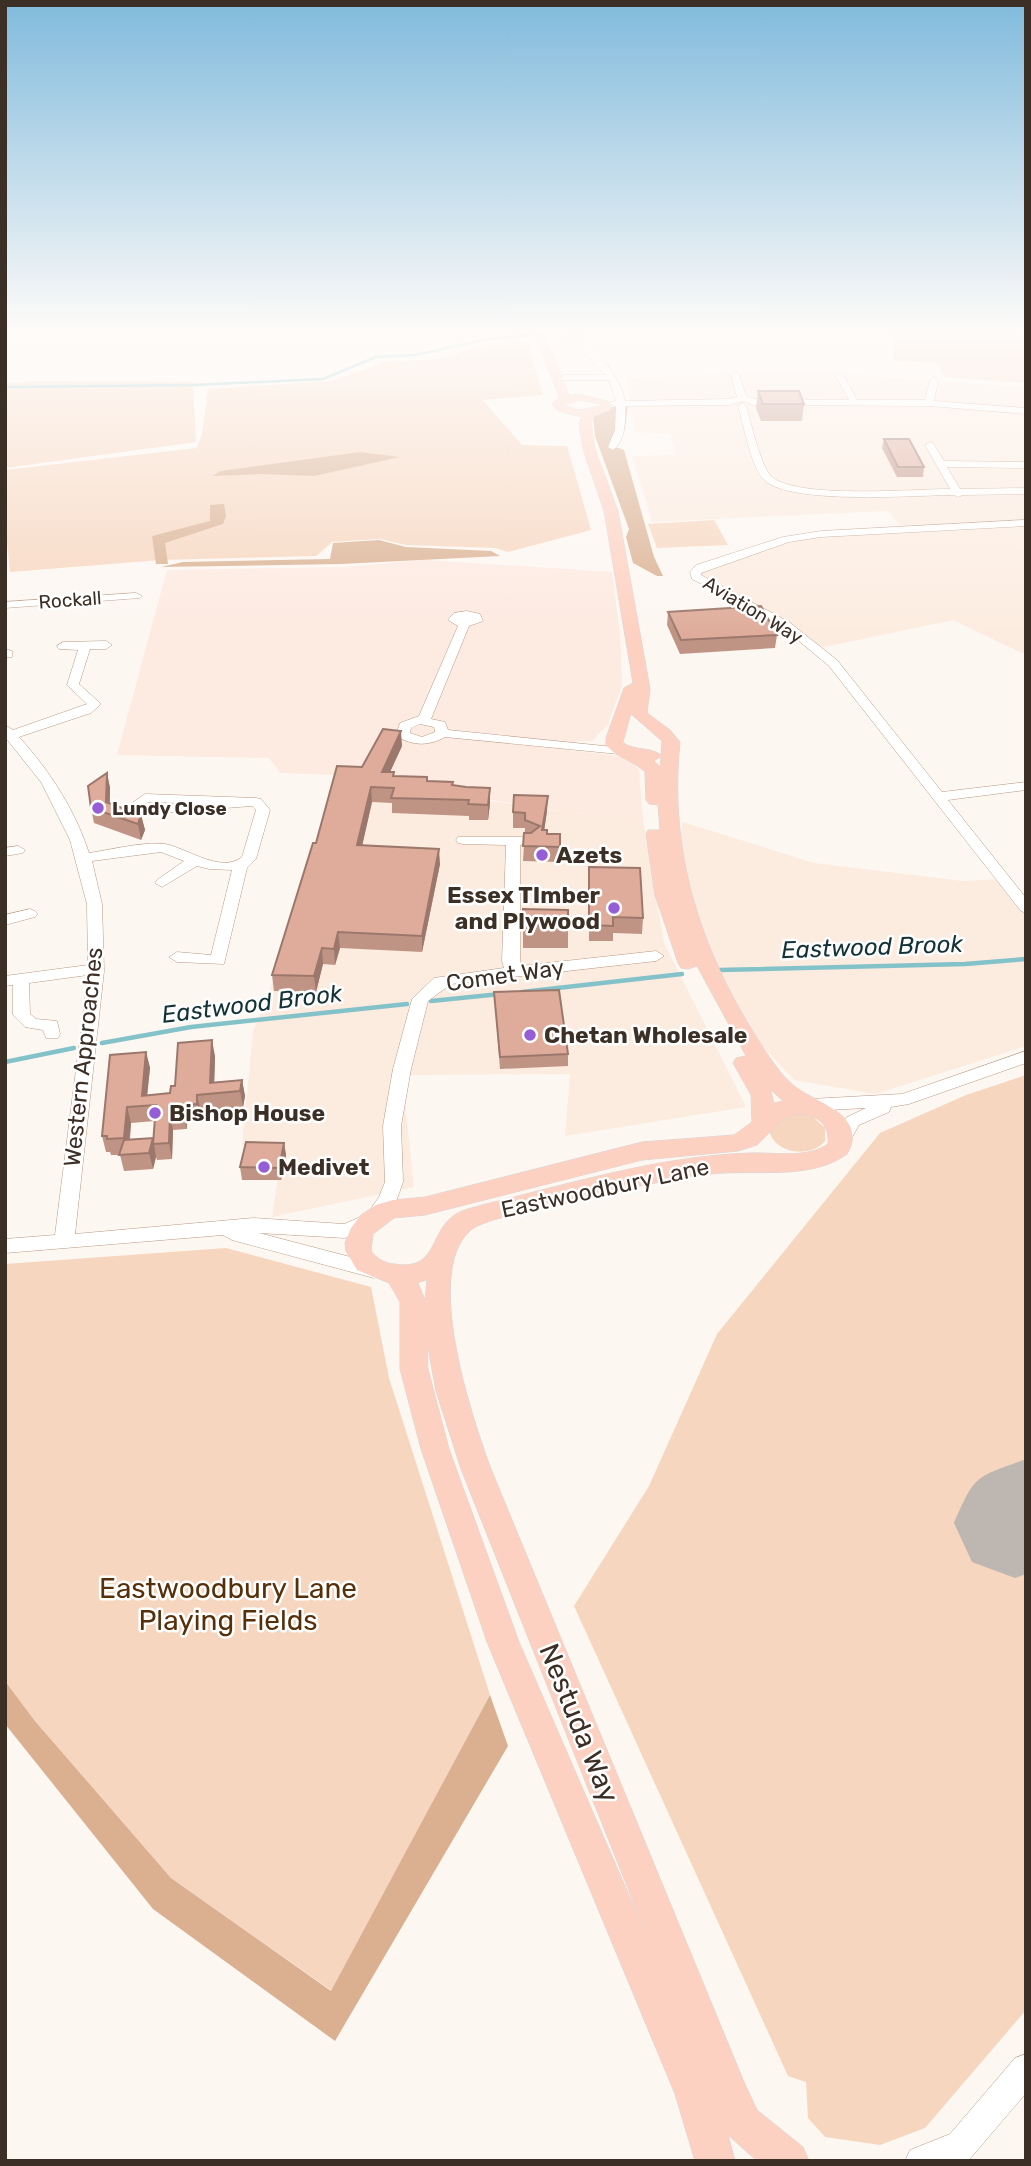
<svg xmlns="http://www.w3.org/2000/svg" width="1031" height="2166" font-family="Rubik,sans-serif">
  <rect width="100%" height="100%" fill="#fdf7f2"/>
  <polygon fill="#fdeae1" points="425,560 612,572 620,635 622,685 608,724 592,741 575,741 562,746 567,750 619,756 634,763 639,771 643,820 574,813 336,775 280,773 269,758 117,755 167,570 344,567"/>
  <g fill="#fcece0">
    <polygon points="745,373 827,373 1026,387 1026,520 902,527 887,511 652,522 632,456 676,455 670,434 635,432 626,378"/>
    <polygon points="1026,523 1026,655 953,620 815,649 785,624 696,577 700,567 787,539 821,534"/>
    <polygon points="336,779 574,813 643,820 664,943 746,1107 565,1136 570,1074 409,1075 404,1092 414,1187 272,1217 283,1145 242,1146 253,1031 266,1002"/>
    <polygon points="683,822 814,863 963,881 1003,879 1026,908 1026,1046 876,1094 794,1080 749,1032 709,958 677,845"/>
  </g>
  <g fill="#f7d6bf">
    <polygon points="891,331 1026,331 1026,383 945,377 938,363 894,361"/>
    <polygon points="527,340 543,395 483,400 522,445 567,446 591,530 508,552 495,548 406,545 380,539 332,542 316,556 160,560 10,572 5,524 5,470 197,448 202,434 208,389 332,381 385,362 439,359 481,346"/>
    <polygon points="43,381 193,382 196,442 5,468 5,383"/>
    <polygon points="714,520 728,545 657,548 648,524"/>
    <polygon points="1026,1075 1026,1468 985,1503 1026,1539 1026,2010 925,2128 880,2145 825,2137 808,2118 806,2082 788,2076 574,1606 649,1486 717,1334 880,1133 966,1095"/>
    <path d="M796 1112 813 1117 825 1128V1141C810 1160 768 1153 769 1125Z"/>
    <polygon points="226,1248 371,1287 389,1378 490,1695 332,1991 171,1878 35,1721 5,1681 5,1264"/>
  </g>
  <g fill="#dab091">
    <polygon points="610,407 628,407 625,429 618,431 610,445 624,450 654,557 663,576 657,576 633,563 626,537 629,529 595,436 593,417 605,412"/>
    <polygon points="360,452 400,457 314,476 262,474 212,476 221,471"/>
    <polygon points="224,504 226,516 223,524 165,543 168,564 156,564 152,536 210,521 210,505"/>
    <polygon points="379,540 406,547 491,551 500,556 341,564 161,567 183,562 330,559 333,543"/>
    <polygon points="5,1681 35,1721 171,1878 331,1991 490,1695 508,1746 335,2041 153,1909 5,1724"/>
  </g>
  <g fill="none" stroke-linecap="round" stroke-linejoin="round">
    <g stroke="#84c2c9" stroke-width="2.5">
      <polyline points="564,333 578,331"/>
      <polyline points="5,387 194,385 323,379 376,357 416,355 484,340 531,335"/>
    </g>
    <g stroke="#84c2c9" stroke-width="4.5">
      <polyline points="719,970 965,964 1026,959"/>
      <polyline points="522,992 682,974"/>
      <polyline points="431,1001 500,994"/>
      <polyline points="102,1043 191,1027 407,1004"/>
      <polyline points="5,1062 74,1048"/>
    </g>
    <path fill="#beb6b0" fill-rule="evenodd" d="M1026 1459V1574L1015 1578 972 1562 954 1523C976 1473 975 1478 1026 1459Z"/>
    <g stroke="#b99a83" stroke-width="1">
      <g id="minor">
        <path d="M552 331C585 331 619 371 625 401L728 399 737 397 731 375 735 372 739 375 746 396 755 399 849 400 836 376 840 373 844 376 857 400H925L930 380 934 377 938 380 934 401 1026 408V414L929 406 754 405 742 401 729 405 625 406C626 420 625 442 613 450L608 447 615 430 616 406 602 404 616 401 609 380H560L563 375H605L577 345Z"/>
        <path d="M742 403 746 406C751 422 761 468 772 477 798 499 913 489 950 489L925 445 930 442 933 443 944 461 1026 462V468L947 467 960 489 1026 488V494L963 495 958 497 954 495C916 495 785 506 762 478 750 462 744 426 738 406Z"/>
        <polygon points="1026,520 1026,526 821,537 789,542 701,573 701,575 789,622 837,660 942,792 1026,782 1026,790 948,800 1026,898 1026,913 1021,911 829,666 781,626 692,579 690,572 696,565 783,537 821,531"/>
        <polygon points="136,593 142,596 140,598 5,608 5,602"/>
        <path d="M467 611 480 614 483 621 469 626 431 719 445 722 448 730 624 748 631 752 629 755 445 737C429 746 414 746 398 737L396 734 400 723 419 716 458 626 448 620 454 613ZM420 724 434 727 435 732 422 737 410 733 411 728Z"/>
        <path d="M63 642 106 641 112 645 106 649H90L79 684 101 704 91 713 19 737C50 771 75 810 89 853 109 850 146 841 165 844 187 848 221 874 242 857L256 810 252 806 146 814 129 805 145 794 256 798 261 799 270 810 256 859 247 868 224 964 177 962 169 957 177 952 211 955 232 870 209 869 197 866 162 887 155 883 157 880 184 861 161 852 92 861 102 904 104 971 75 1234 253 1218 344 1224 367 1214 379 1197 385 1182 383 1126 393 1069 412 999 434 978 504 968 502 961 506 845 463 844 458 843 456 840 458 837H523L530 841 520 845V966L656 951 664 956 656 961 451 984 428 1001 411 1069 401 1126 403 1182 397 1199 382 1222 345 1238 259 1233 381 1265 384 1270 381 1275 374 1278 232 1240 223 1235 5 1253V1239L55 1235 88 975 29 983 30 1014 36 1019 57 1021 60 1034 58 1038H46L43 1030 25 1027 13 1015V985L5 986V976L88 965 87 904 70 840 41 782 5 737V725L13 730 87 704 67 685 78 650 59 649 57 646ZM148 802 179 803 148 806 146 804Z"/>
        <polygon points="5,649 12,651 12,657 5,657"/>
        <polygon points="18,846 25,850 23,853 5,856 5,848"/>
        <polygon points="30,909 35,911 38,914 35,917 5,925 5,915"/>
        <polygon points="1026,1051 1026,1063 909,1104 891,1107 889,1112 859,1125 847,1146 835,1146 832,1141 847,1117 866,1108 810,1111 801,1105 810,1099 902,1094"/>
        <polygon points="1026,2054 1026,2093 968,2161 905,2161 910,2150 950,2134 1015,2058"/>
      </g>
    </g>
    <g stroke="#d8d5d4" stroke-width="1">
      <path id="major" d="M534 331H544L569 395 579 394 611 402 610 410 594 416 591 423 595 449 618 511 650 689 647 713 670 730 680 742C668 857 703 957 766 1052 775 1065 784 1079 797 1088 819 1104 869 1116 847 1154 810 1181 755 1169 711 1174 654 1181 598 1195 542 1209 520 1214 496 1217 475 1227 419 1263 473 1420 491 1469L744 2082 757 2110 803 2147 809 2161H757L728 2135 735 2161H695L675 2094 487 1642 421 1449 400 1369V1302L389 1283 357 1270 346 1251 345 1243 351 1228 361 1215 376 1205 393 1200 425 1197 642 1142 734 1135 752 1122 751 1095 733 1063 736 1058 746 1056 697 966 688 969 681 968 678 963 655 895 646 834 648 830H660L658 805 649 804 646 800 645 772C633 760 617 758 606 745V738L624 688 633 683 604 511 583 449 579 423 582 417 558 411 552 404 559 398ZM579 400 600 404V406L578 410 564 405ZM631 714 662 741 661 755C651 747 636 751 623 743ZM661 757 660 767 654 761ZM771 1090 783 1101 774 1103ZM794 1114C814 1113 830 1122 828 1144 806 1159 775 1152 750 1153 660 1156 569 1184 482 1205 472 1208 460 1210 452 1217 429 1235 437 1271 394 1264 385 1263 377 1259 371 1251L373 1234 394 1218 425 1215 642 1160 738 1151 757 1145 782 1120ZM427 1280 425 1300 418 1283ZM427 1342 436 1391 461 1469 648 1939 519 1642 449 1449 428 1369Z"/>
    </g>
    <use href="#minor" fill="#fff" fill-rule="evenodd"/>
    <use href="#major" fill="#fdd1c1" fill-rule="evenodd"/>
  </g>
  <g fill="#c09485" fill-rule="evenodd">
    <polygon points="758,391 804,404 802,421 761,421 756,408"/>
    <polygon points="884,439 924,467 923,477 897,477 882,448"/>
    <polygon points="668,612 777,635 775,648 680,654 667,625"/>
    <polygon points="402,746 390,772 394,776 427,777 428,781 466,787 490,788 490,803 488,820 469,820 469,816 392,813 392,803 372,802 362,845 440,864 422,952 340,948 335,965 323,964 316,992 274,991 272,975 316,843 362,767"/>
    <polygon points="107,773 110,788 110,804 141,815 145,830 141,840 94,823 91,808"/>
    <polygon points="547,811 544,830 547,834 560,834 559,862 523,861 525,828 513,828 513,812"/>
    <polygon points="589,867 643,918 642,934 613,933 613,941 589,941"/>
    <polygon points="523,909 568,925 568,948 523,948"/>
    <polygon points="494,992 568,1054 568,1066 500,1069"/>
    <path d="M146 1052 150 1068 147 1095 170 1093 175 1086 215 1056 214 1082 242 1080 245 1096 243 1107 201 1111 200 1120 187 1121V1129L173 1130 172 1159 157 1160 156 1157 153 1169 124 1171 120 1155H111L110 1152H106L102 1136ZM155 1121 153 1140H130L131 1123Z"/>
    <polygon points="284,1143 286,1155 281,1180 242,1180 240,1167"/>
  </g>
  <g fill="#9c786c">
    <polygon points="401,731 402,746 383,787 382,772"/>
    <polygon points="107,773 110,788 109,815 106,802"/>
    <polygon points="371,787 372,802 359,860 357,845"/>
    <polygon points="490,788 490,803 488,820 488,805"/>
    <polygon points="548,796 547,811 542,846 542,830"/>
    <polygon points="141,815 145,830 141,840 138,824"/>
    <polygon points="439,849 440,864 422,952 422,936"/>
    <polygon points="338,932 340,948 335,965 334,949"/>
    <polygon points="322,948 323,964 316,992 314,976"/>
    <polygon points="212,1040 215,1056 214,1093 210,1083"/>
    <polygon points="146,1052 150,1068 146,1106 142,1096"/>
    <polygon points="242,1080 245,1096 243,1107 240,1091"/>
    <polygon points="197,1095 201,1111 200,1120 197,1104"/>
    <polygon points="183,1105 187,1121 187,1129 183,1113"/>
    <polygon points="127,1107 131,1123 128,1154 124,1138"/>
    <polygon points="170,1114 173,1130 172,1159 169,1143"/>
    <polygon points="153,1138 156,1157 153,1169 149,1153"/>
    <polygon points="284,1143 286,1155 281,1180 279,1168"/>
  </g>
  <g fill="#dfac9b" stroke="#9c786c" stroke-width="2">
    <polygon points="758,391 799,391 804,404 763,404"/>
    <polygon points="884,439 909,439 924,467 898,467"/>
    <polygon points="761,606 777,635 681,640 668,612"/>
    <polygon points="383,729 401,731 382,772 394,772 393,776 427,777 427,781 453,782 452,785 466,787 490,788 488,805 468,804 469,800 391,798 394,788 371,787 357,845 439,849 422,936 338,932 334,949 322,948 314,976 272,975 313,843 316,843 337,766 362,767"/>
    <polygon points="107,773 106,802 141,815 138,824 91,808 88,786"/>
    <polygon points="514,795 548,796 542,830 547,830 547,834 560,834 560,847 523,846 524,833 531,833 540,826 525,820 525,813 513,812"/>
    <polygon points="589,867 640,868 643,918 613,917 613,926 589,925"/>
    <polygon points="523,909 568,910 568,925 523,925"/>
    <polygon points="559,990 568,1054 500,1057 494,992"/>
    <polygon points="212,1040 210,1083 242,1080 240,1091 197,1095 197,1104 183,1105 183,1113 170,1114 169,1143 153,1144 156,1105 127,1107 124,1138 107,1139 107,1136 102,1136 110,1055 146,1052 142,1096 170,1093 171,1086 175,1086 178,1043"/>
    <polygon points="153,1138 149,1153 119,1155 124,1140"/>
    <polygon points="246,1142 284,1143 279,1168 240,1167"/>
  </g>
  <linearGradient id="sky" x2="0" y2="1"><stop stop-color="#80badc"/><stop offset="0.52" stop-color="#fefbf9"/><stop offset="1" stop-color="#fefbf9" stop-opacity="0"/></linearGradient>
  <rect width="1031" height="635" fill="url(#sky)"/>
  <g fill="#955dd6" stroke="#fff" stroke-width="2.5">
    <circle cx="98" cy="808" r="7"/>
    <circle cx="542" cy="855" r="7"/>
    <circle cx="614" cy="908" r="7"/>
    <circle cx="530" cy="1035" r="7"/>
    <circle cx="155" cy="1113" r="7"/>
    <circle cx="264" cy="1167" r="7"/>
  </g>
  <g text-anchor="middle" dominant-baseline="central" stroke-width="5" stroke-linejoin="round" paint-order="stroke">
    <g font-size="19" fill="#3c2f26" stroke="#fff">
      <text transform="translate(70 600) rotate(-4)">Rockall</text>
      <text transform="translate(753 610) rotate(31)">Aviation Way</text>
    </g>
    <g font-size="19" font-weight="bold" fill="#3c2f26" stroke="#fff" text-anchor="start">
      <text x="112" y="808">Lundy Close</text>
    </g>
    <g font-size="23" font-weight="bold" fill="#3c2f26" stroke="#fff" text-anchor="start">
      <text x="556" y="855">Azets</text>
      <text x="600" y="895" text-anchor="end">Essex TImber<tspan x="600" dy="26">and Plywood</tspan></text>
      <text x="544" y="1035">Chetan Wholesale</text>
      <text x="169" y="1113">Bishop House</text>
      <text x="278" y="1167">Medivet</text>
    </g>
    <g font-size="23" fill="#3c2f26" stroke="#fff">
      <text transform="translate(505 975) rotate(-8)">Comet Way</text>
      <text transform="translate(83 1057) rotate(-84)">Western Approaches</text>
      <text transform="translate(605 1188) rotate(-12)">Eastwoodbury Lane</text>
    </g>
    <g font-size="24" font-style="italic" fill="#133337" stroke="#fff">
      <text transform="translate(872 947) rotate(-2)">Eastwood Brook</text>
      <text transform="translate(252 1004) rotate(-7)">Eastwood Brook</text>
    </g>
    <g font-size="28" fill="#572f09" stroke="#fff">
      <text x="228" y="1588">Eastwoodbury Lane<tspan x="228" dy="32">Playing Fields</tspan></text>
    </g>
    <g font-size="28" fill="#3c2f26" stroke="#fff">
      <text transform="translate(579 1723) rotate(68)">Nestuda Way</text>
    </g>
  </g>
  <rect width="1031" height="2166" fill="none" stroke="#3c2f26" stroke-width="14"/>
</svg>
